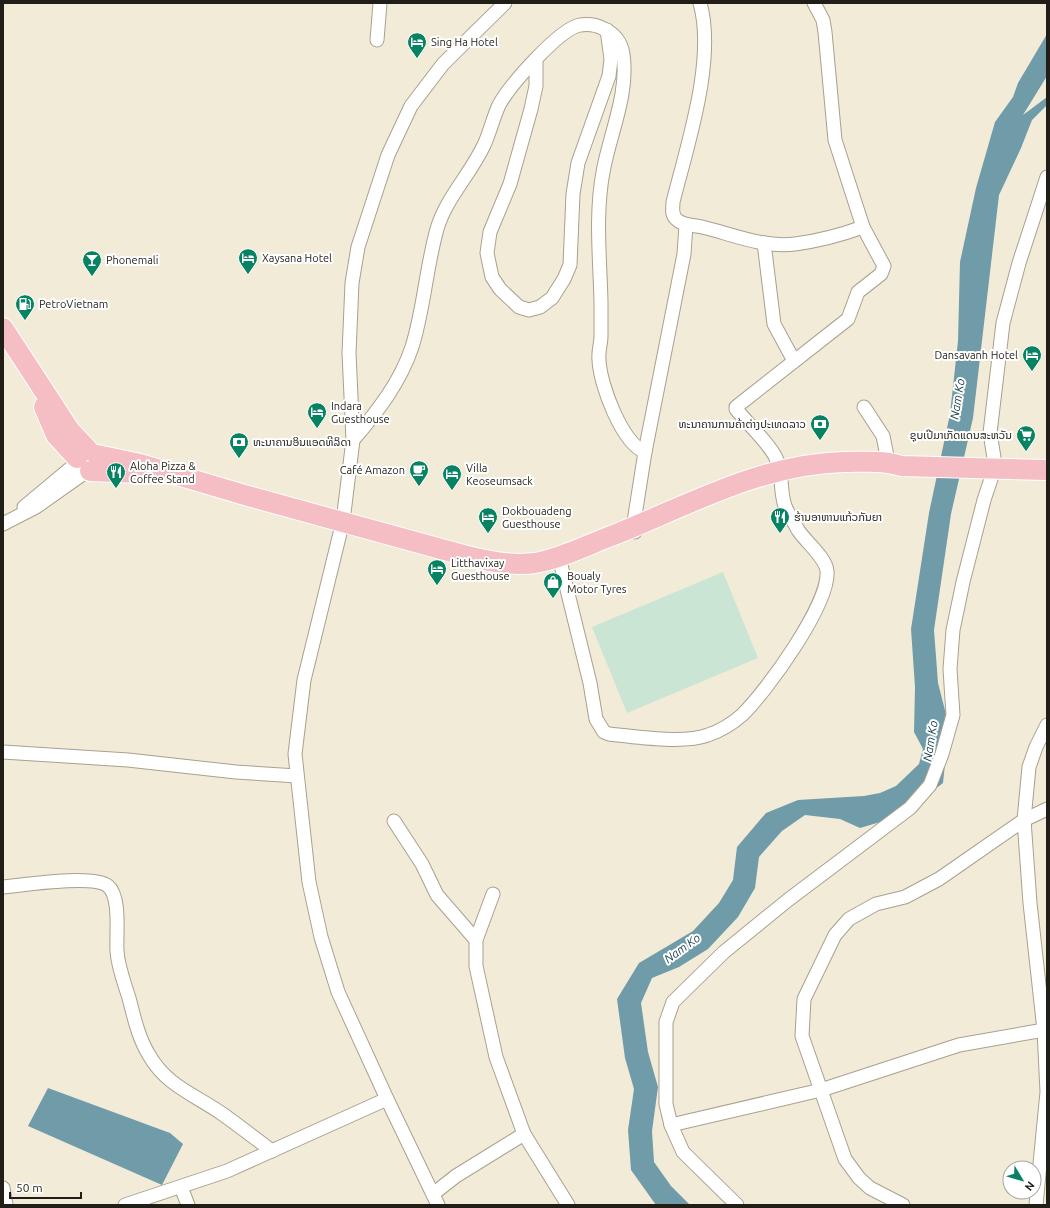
<svg xmlns="http://www.w3.org/2000/svg" width="1050" height="1208" font-family="Ubuntu,'Noto Sans Lao',sans-serif">
  <rect width="100%" height="100%" fill="#f2ebd8"/>
  <polygon fill="#cbe5d4" points="723,572 758,658 627,713 592,627"/>
  <g fill="#6f9ca8">
    <polygon points="1047,34 1047,76 1023,115 1047,97 1047,105 1032,120 1021,148 999,195 973,418 951,514 934,630 938,683 949,726 943,783 930,793 887,820 860,828 840,819 805,815 782,831 759,857 755,888 738,917 708,949 679,967 652,978 641,1003 648,1052 658,1087 652,1131 654,1162 671,1186 690,1205 656,1205 631,1170 628,1130 634,1089 625,1058 617,999 639,963 693,931 719,903 733,880 737,847 766,813 798,800 864,796 880,793 896,786 919,764 923,749 914,732 915,687 911,629 929,513 950,414 958,341 960,262 976,188 995,122 1013,97 1018,83"/>
    <polygon points="48,1088 170,1133 183,1144 162,1185 28,1126"/>
  </g>
  <g fill="none" stroke-linecap="round" stroke-linejoin="round">
    <g stroke="#a7a18f" stroke-width="15">
      <g id="minor">
        <path d="M700 3C716 60 687 146 673 202 673 208 671 214 676 219 683 226 693 225 702 227 732 234 763 248 795 244 818 241 841 235 863 227"/>
        <polyline points="377,40 380,3"/>
        <polyline points="536,61 536,86 531,109 510,184 490,232 487,253 492,277 500,289 519,307 529,310 540,307 552,298 564,279 570,265 573,194 578,163 609,76 611,59 607,30"/>
        <polyline points="764,243 774,324 794,361"/>
        <polyline points="864,407 883,436 888,461"/>
        <path d="M353 440C377 412 400 383 412 347 424 309 426 268 437 229 446 198 470 175 484 145 490 132 493 118 499 105 510 85 559 29 580 25 588 24 597 25 604 29 615 34 621 42 623 54 629 94 610 133 603 172 595 215 600 259 601 302 601 314 601 325 601 336 601 344 598 352 599 360 600 385 622 443 645 452"/>
        <polyline points="996,470 990,433 1003,323 1019,263 1047,177"/>
        <polyline points="24,507 78,462"/>
        <polyline points="3,524 36,507 87,471"/>
        <polyline points="635,532 633,528 645,452 684,254 686,225"/>
        <path d="M559 557 590 683 596 719 604 732 609 734C636 737 684 744 708 735 720 731 733 723 742 715 766 692 830 604 827 571 826 558 806 542 798 530 794 522 788 514 785 506 779 489 784 472 775 456 767 441 747 423 736 409V407L848 319 858 292 881 274 884 266 863 227 835 140 825 32 823 20 814 3"/>
        <polyline points="3,752 128,760 236,772 297,776"/>
        <polyline points="394,821 422,864 437,895 476,940"/>
        <path d="M3 887C24 885 93 874 108 886 121 897 116 934 117 951 118 967 124 982 129 998 134 1017 138 1037 149 1055 166 1085 193 1094 221 1113 238 1125 255 1138 272 1151"/>
        <polyline points="493,894 476,940 476,966 496,1057 524,1134 568,1205"/>
        <polyline points="671,1125 821,1090 959,1045 1044,1030"/>
        <polyline points="181,1187 188,1205"/>
        <polyline points="3,1188 6,1205"/>
        <polyline points="433,1194 456,1176 524,1134"/>
        <polyline points="125,1205 227,1171 387,1099"/>
        <polyline points="438,1205 387,1099 338,992 321,937 309,882 295,754 304,680 343,521 353,440 349,353 352,283 358,247 388,155 411,106 443,64 505,3"/>
        <polyline points="737,1205 683,1152 671,1125 666,1104 666,1022 673,1002 724,952 788,900 910,808 930,785 942,754 953,715 950,669 953,630 963,582 984,500 994,470"/>
        <polyline points="903,1205 870,1188 859,1178 845,1159 802,1036 804,999 835,935 849,919 876,904 905,897 939,879 1024,820 1047,809"/>
        <polyline points="1036,1205 1047,1092 1044,1030 1030,903 1024,820 1029,767 1036,747 1047,725"/>
      </g>
    </g>
    <g stroke="#fff" stroke-width="22">
      <g id="highway">
        <polyline points="3,328 70,431 88,450"/>
        <polyline points="44,407 56,435 77,458"/>
        <path d="M97 455 140 464 248 496 463 555C487 561 510 566 535 563 559 559 583 547 606 538 684 508 758 464 844 462 864 462 883 460 901 466L1047 470"/>
        <polyline points="90,471 138,473"/>
      </g>
    </g>
    <use href="#minor" stroke="#fff" stroke-width="13"/>
    <use href="#highway" stroke="#f5bdc4" stroke-width="20"/>
  </g>
  <defs>
    <g id="hotel-pin" transform="scale(1)"><path d="M0 17L-7.5 6A9.5 9.5 0 1 1 7.5 6Z" fill="#078262" stroke="#fff"/><path d="M-6-4.5h1.5V1H6V5H4.5V3h-9V5H-6ZM-4 0a1.8 1.8 0 1 1 3.6 0ZM.5 0V-2.5h3Q6-2.5 6 0Z" fill="#fff"/></g>
    <g id="bar-pin" transform="scale(1)"><path d="M0 17L-7.5 6A9.5 9.5 0 1 1 7.5 6Z" fill="#078262" stroke="#fff"/><path d="M-6-5H6L.8 .8V4.5H3.5V6h-7V4.5H-.8V.8Z" fill="#fff"/></g>
    <g id="fuel-pin" transform="scale(1)"><path d="M0 17L-7.5 6A9.5 9.5 0 1 1 7.5 6Z" fill="#078262" stroke="#fff"/><path d="M-5.5-6h7V0h2V4h1.3V-2.5L3-4.5l.8-.8L6-3V5H2.5V1h-1V6h-7ZM-4.2-4.7v3.2H.2V-4.7Z" fill="#fff"/></g>
    <g id="bank-pin" transform="scale(1)"><path d="M0 17L-7.5 6A9.5 9.5 0 1 1 7.5 6Z" fill="#078262" stroke="#fff"/><path d="M-6-4H6V4H-6ZM0-2.3a2.3 2.3 0 1 0 0 4.6a2.3 2.3 0 1 0 0-4.6Z" fill="#fff"/></g>
    <g id="supermarket-pin" transform="scale(1)"><path d="M0 17L-7.5 6A9.5 9.5 0 1 1 7.5 6Z" fill="#078262" stroke="#fff"/><path d="M-6-5.5h2.5l.6 2H6L4.5 2H-2.5L-4.4-4H-6ZM-1.5 3.2a1.3 1.3 0 1 0 .1 0ZM3 3.2a1.3 1.3 0 1 0 .1 0Z" fill="#fff"/></g>
    <g id="cafe-pin" transform="scale(1)"><path d="M0 17L-7.5 6A9.5 9.5 0 1 1 7.5 6Z" fill="#078262" stroke="#fff"/><path d="M-5.5-4.5H6V0H3Q3 3.5 0 3.5H-2.5Q-5.5 3.5-5.5 0ZM3-3.2v2h1.7v-2ZM-6 4.5H4V6H-6Z" fill="#fff"/></g>
    <g id="restaurant-pin" transform="scale(1)"><path d="M0 17L-7.5 6A9.5 9.5 0 1 1 7.5 6Z" fill="#078262" stroke="#fff"/><path d="M-5-6h1v4h1v-4h1v4h1v-4h1v5L-1.5 .5V6h-2V.5L-5-1ZM5-6V6H3V1.5H1.5Q1.5-4 5-6Z" fill="#fff"/></g>
    <g id="shop-pin" transform="scale(1)"><path d="M0 17L-7.5 6A9.5 9.5 0 1 1 7.5 6Z" fill="#078262" stroke="#fff"/><path d="M-5-2.5h2.3a2.7 3.5 0 0 1 5.4 0H5L5.5 6h-11ZM-1.5-2.5h3a1.5 2.3 0 0 0-3 0Z" fill="#fff"/></g>
  </defs>
  <g fill-rule="evenodd">
    <use href="#hotel-pin" x="417" y="42"/>
    <use href="#hotel-pin" x="248" y="258"/>
    <use href="#bar-pin" x="92" y="260"/>
    <use href="#fuel-pin" x="25" y="304"/>
    <use href="#hotel-pin" x="1032" y="355"/>
    <use href="#hotel-pin" x="317" y="412"/>
    <use href="#bank-pin" x="820" y="424"/>
    <use href="#supermarket-pin" x="1026" y="435"/>
    <use href="#bank-pin" x="239" y="442"/>
    <use href="#cafe-pin" x="419" y="470"/>
    <use href="#restaurant-pin" x="116" y="472"/>
    <use href="#hotel-pin" x="452" y="474"/>
    <use href="#hotel-pin" x="488" y="517"/>
    <use href="#restaurant-pin" x="780" y="517"/>
    <use href="#hotel-pin" x="437" y="569"/>
    <use href="#shop-pin" x="553" y="582"/>
  </g>
  <g text-anchor="middle" dominant-baseline="central" stroke-width="4" stroke-linejoin="round" paint-order="stroke">
    <g font-size="11" fill="#201e17" stroke="#fff" text-anchor="start">
      <text x="431" y="42">Sing Ha Hotel</text>
      <text x="262" y="258">Xaysana Hotel</text>
      <text x="106" y="260">Phonemali</text>
      <text x="39" y="304">PetroVietnam</text>
      <text x="1018" y="355" text-anchor="end">Dansavanh Hotel</text>
      <text x="331" y="406">Indara<tspan x="331" dy="13">Guesthouse</tspan></text>
      <text x="806" y="424" text-anchor="end">ທະນາຄານການຄ້າຕ່າງປະເທດລາວ</text>
      <text x="1012" y="435" text-anchor="end">ຊຸບເປີມາເກັດແດນສະຫວັນ</text>
      <text x="253" y="442">ທະນາຄານອິນແອດທີລິດາ</text>
      <text x="130" y="466">Aloha Pizza &amp;<tspan x="130" dy="13">Coffee Stand</tspan></text>
      <text x="466" y="468">Villa<tspan x="466" dy="13">Keoseumsack</tspan></text>
      <text x="405" y="470" text-anchor="end">Café Amazon</text>
      <text x="502" y="511">Dokbouadeng<tspan x="502" dy="13">Guesthouse</tspan></text>
      <text x="794" y="517">ຮ້ານອາຫານແກ້ວກັນຍາ</text>
      <text x="451" y="563">Litthavixay<tspan x="451" dy="13">Guesthouse</tspan></text>
      <text x="567" y="576">Boualy<tspan x="567" dy="13">Motor Tyres</tspan></text>
    </g>
    <g font-size="12" font-style="italic" fill="#153f49" stroke="#fff">
      <text transform="translate(957 399) rotate(-81)">Nam Ko</text>
      <text transform="translate(930 741) rotate(-81)">Nam Ko</text>
      <text transform="translate(682 948) rotate(-36)">Nam Ko</text>
    </g>
  </g>
  <rect width="1050" height="1208" fill="none" stroke="#201e17" stroke-width="8"/>
  <g transform="translate(1022 1180) rotate(128)"><circle r="19" fill="#ffffff" stroke="#a6a5a2"/>
  <path d="M0-3L7 15L0 10L-7 15Z" fill="#078262"/>
  <text y="-6" font-size="11" font-weight="bold" text-anchor="middle" fill="#201e17">N</text>
  </g>
  <path d="M10 1192v6h71v-6" fill="none" stroke="#201e17" stroke-width="2"/>
  <text x="16" y="1192" font-size="12" fill="#201e17" stroke="#ffffff" stroke-width="3" paint-order="stroke">50 m</text>
</svg>
